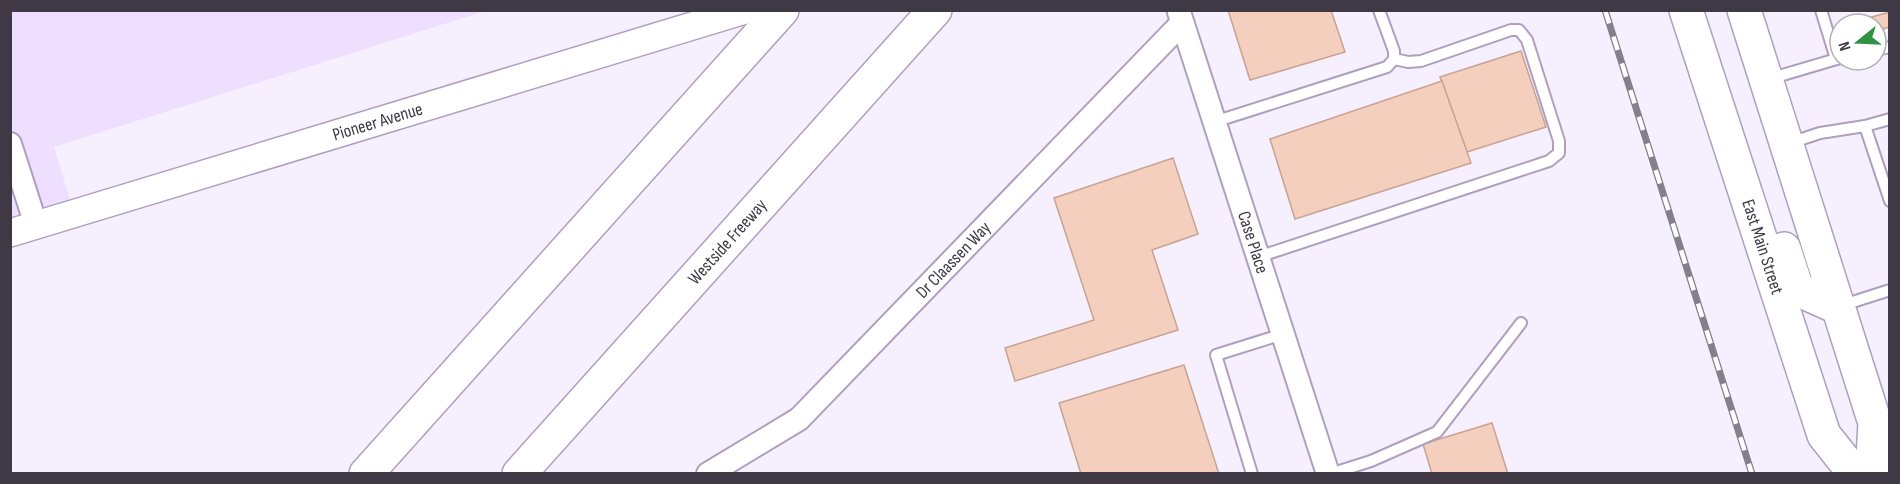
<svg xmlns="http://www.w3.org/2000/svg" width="1900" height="484" font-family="'Sofia Sans Condensed',sans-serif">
  <rect width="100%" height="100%" fill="#f6effd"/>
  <polygon fill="#eedeff" points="11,11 485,11 54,147 73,210 11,230"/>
  <g fill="#f5cfbe" stroke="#c7a392" stroke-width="1.5">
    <polygon points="1228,10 1331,10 1345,52 1250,80"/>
    <polygon points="1890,12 1890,27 1876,31 1876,24 1854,24 1853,22"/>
    <polygon points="1521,51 1546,127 1467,152 1440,77"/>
    <polygon points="1442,81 1471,163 1295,219 1270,139"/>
    <polygon points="1173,158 1198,234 1152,250 1178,330 1015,381 1005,348 1094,320 1054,198"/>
    <polygon points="1184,365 1219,474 1081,474 1059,403"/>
    <polygon points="1492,423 1508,474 1432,474 1423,444"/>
  </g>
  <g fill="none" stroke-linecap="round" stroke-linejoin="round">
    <g stroke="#af9fbf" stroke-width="14">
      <g id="service">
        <polyline points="1821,10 1836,59"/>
        <polyline points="1876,50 1890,47"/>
        <polyline points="1769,79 1840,58"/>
        <polyline points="1214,122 1387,67 1394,59 1394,51 1379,10"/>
        <polyline points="1865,126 1890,119"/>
        <polyline points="1790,143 1820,133 1865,126 1890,201"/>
        <polyline points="1258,257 1549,161 1559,153 1559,141 1527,40 1519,30 1511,30 1421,61 1408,62 1394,59"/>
        <polyline points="1840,306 1890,290"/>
        <polyline points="1252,474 1216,355 1283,334"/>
        <polyline points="1330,474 1371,461 1437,432 1521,323"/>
      </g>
    </g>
    <g stroke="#af9fbf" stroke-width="26">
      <g id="minor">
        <path id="s1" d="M1179 12 1328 474"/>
        <polyline points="10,144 36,225"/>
        <path id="s2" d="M708 474 799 419 1182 23"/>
      </g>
    </g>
    <g stroke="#af9fbf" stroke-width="30">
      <g id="tertiary">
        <path id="s3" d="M10 233 745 10"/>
      </g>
    </g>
    <g stroke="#af9fbf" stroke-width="36">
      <g id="primary">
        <path id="s4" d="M1686 10 1824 435 1855 474"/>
        <polyline points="1744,10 1875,423 1872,474"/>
        <polyline points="1784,249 1797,289 1837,307"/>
      </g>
    </g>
    <g stroke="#af9fbf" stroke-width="36">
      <g id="motorway">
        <polyline points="366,474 782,10"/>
        <path id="s5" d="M519 474 935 10"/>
      </g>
    </g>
    <use href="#service" stroke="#fff" stroke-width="10"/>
    <use href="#minor" stroke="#fff" stroke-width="22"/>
    <use href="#tertiary" stroke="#fff" stroke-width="27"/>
    <use href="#primary" stroke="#fff" stroke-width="33"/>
    <use href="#motorway" stroke="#fff" stroke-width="33"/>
    <g stroke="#857e8b" stroke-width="7">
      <polyline id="rail" points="1605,10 1752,474"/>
    </g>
    <use href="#rail" stroke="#fff" stroke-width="4.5" stroke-dasharray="14" stroke-linecap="butt"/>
  </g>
  <g text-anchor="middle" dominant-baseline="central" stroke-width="6" stroke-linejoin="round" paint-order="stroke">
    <g font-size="18" fill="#3f3845" stroke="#fff">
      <text stroke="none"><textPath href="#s3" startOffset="384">Pioneer Avenue</textPath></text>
      <text stroke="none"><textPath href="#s5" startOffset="312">Westside Freeway</textPath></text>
      <text stroke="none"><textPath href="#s1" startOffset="242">Case Place</textPath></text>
      <text stroke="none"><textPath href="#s4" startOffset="249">East Main Street</textPath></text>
      <text stroke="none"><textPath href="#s2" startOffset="328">Dr Claassen Way</textPath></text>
    </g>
  </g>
  <rect width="1900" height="484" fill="none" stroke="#3f3845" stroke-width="24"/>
  <g transform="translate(1858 42) rotate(252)"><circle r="28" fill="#ffffff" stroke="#b2afb5" stroke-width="1.5"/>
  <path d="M0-4.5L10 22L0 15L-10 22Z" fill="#309044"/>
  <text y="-9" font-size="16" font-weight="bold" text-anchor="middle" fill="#3f3845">N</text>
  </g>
</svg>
